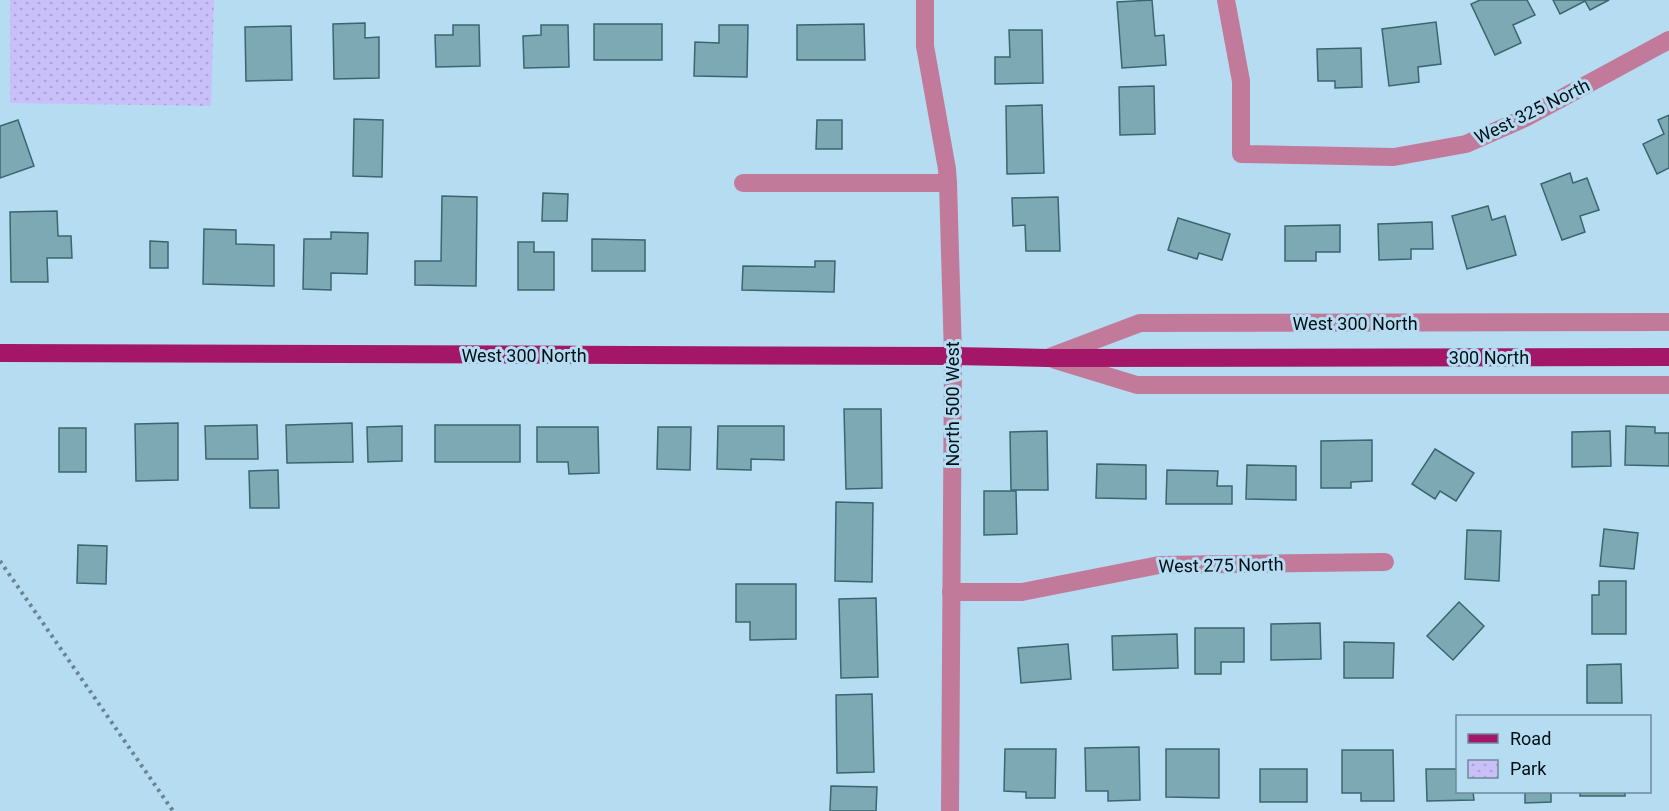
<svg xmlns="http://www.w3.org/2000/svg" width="1669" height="811" font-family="Roboto,sans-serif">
  <defs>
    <pattern id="park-dots" width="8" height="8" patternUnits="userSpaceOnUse" patternTransform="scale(1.5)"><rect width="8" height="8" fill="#c9bff9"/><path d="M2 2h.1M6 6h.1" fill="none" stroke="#aba3d5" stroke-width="1.8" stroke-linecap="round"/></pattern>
  </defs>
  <rect width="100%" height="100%" fill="#b5dcf1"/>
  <polygon fill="url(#park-dots)" points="10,0 214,0 211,106 10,103"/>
  <g fill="#7ca9b3" stroke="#3a666f" stroke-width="1.5">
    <polygon points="1152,0 1155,36 1164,35 1166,65 1122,68 1117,2"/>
    <polygon points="1480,0 1527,0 1535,15 1513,25 1521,43 1495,55 1471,4"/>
    <polygon points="1553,0 1609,0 1590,10 1585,1 1560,14"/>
    <polygon points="1436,22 1441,64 1418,67 1419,82 1389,86 1382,29"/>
    <polygon points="365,23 365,38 379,37 379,78 334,79 333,24"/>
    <rect x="594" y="24" width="68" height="36"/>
    <polygon points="864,24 865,60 797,60 797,25"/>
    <polygon points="453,25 479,25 480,66 436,67 435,35 453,35"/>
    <polygon points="541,25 568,25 569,67 524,68 523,36 541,35"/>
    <polygon points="719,25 748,25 747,77 694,76 695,42 719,43"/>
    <polygon points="291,26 292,80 246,81 245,27"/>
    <polygon points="1009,30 1042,30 1043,83 995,84 995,57 1010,57"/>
    <polygon points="1361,48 1362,87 1335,88 1335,81 1318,81 1317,49"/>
    <polygon points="1154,86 1155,134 1120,135 1119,87"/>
    <polygon points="1042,105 1044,173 1007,174 1006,106"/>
    <polygon points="1669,115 1669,168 1657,174 1643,144 1664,134 1658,120"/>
    <polygon points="354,119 383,120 382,177 353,176"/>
    <polygon points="18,120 34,166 0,178 0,126"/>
    <polygon points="817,120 842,120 842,149 816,149"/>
    <polygon points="1570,173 1573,183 1587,178 1599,210 1580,216 1585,232 1562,240 1541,184"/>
    <polygon points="543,193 568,194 567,221 542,221"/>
    <polygon points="442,196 477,197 476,286 415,285 415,261 441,261"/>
    <polygon points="1058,197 1060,251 1026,251 1025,225 1013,226 1012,198"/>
    <polygon points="1488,206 1492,220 1505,216 1516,255 1467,269 1452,216"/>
    <polygon points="57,211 58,236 71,236 72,258 47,258 48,282 11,282 10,212"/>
    <polygon points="1178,218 1230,234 1222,260 1199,253 1197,259 1168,250"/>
    <polygon points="1432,222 1433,249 1411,249 1411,259 1379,260 1378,224"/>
    <polygon points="1340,225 1340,252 1316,252 1316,261 1285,261 1285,226"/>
    <polygon points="204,229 236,230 236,244 274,245 274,286 203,284"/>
    <polygon points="331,232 368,233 367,274 331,273 331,290 303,289 304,239 331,239"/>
    <polygon points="592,239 645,240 645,271 592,271"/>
    <polygon points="150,241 168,242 168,268 150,268"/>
    <polygon points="518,242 534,242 534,252 554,252 554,290 518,290"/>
    <polygon points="815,261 835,261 834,292 742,290 743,266 815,267"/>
    <polygon points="844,409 881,409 882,488 846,489"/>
    <polygon points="178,423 178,480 136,481 135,424"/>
    <polygon points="352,423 353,462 287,463 286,425"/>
    <polygon points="257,425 258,459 206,459 205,426"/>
    <rect x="435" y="425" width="85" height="37"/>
    <polygon points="402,426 402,461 368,462 367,427"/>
    <polygon points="718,426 784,426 784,460 751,459 751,470 717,469"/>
    <polygon points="1626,426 1655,427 1655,433 1669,433 1669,466 1625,465"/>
    <polygon points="537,427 598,427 599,473 569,474 568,462 537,462"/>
    <polygon points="658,427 691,427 690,470 657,469"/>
    <rect x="59" y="428" width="27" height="44"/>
    <polygon points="1047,431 1048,490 1011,490 1010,432"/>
    <polygon points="1610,431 1611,466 1572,467 1572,432"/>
    <polygon points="1372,440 1372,481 1351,482 1351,488 1321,488 1321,441"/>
    <polygon points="1435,449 1474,473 1456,501 1440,491 1435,499 1412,484"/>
    <polygon points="1097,464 1146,465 1146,499 1096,498"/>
    <polygon points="1247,465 1296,466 1296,500 1246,499"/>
    <polygon points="278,470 279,508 250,508 249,471"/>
    <polygon points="1167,470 1218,471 1217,486 1232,486 1232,504 1166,504"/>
    <polygon points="984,491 1016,491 1017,534 984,535"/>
    <polygon points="836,502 873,503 872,582 835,581"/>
    <polygon points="1604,529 1638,533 1634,569 1600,566"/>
    <polygon points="1467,530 1501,531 1499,581 1465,579"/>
    <polygon points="78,545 107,546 106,584 77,583"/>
    <polygon points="1599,581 1626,581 1626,634 1592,634 1592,595 1599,595"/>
    <polygon points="736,584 796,584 796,639 750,640 750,622 736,622"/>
    <polygon points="876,598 878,677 841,678 839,599"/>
    <polygon points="1459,602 1484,626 1453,660 1427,636"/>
    <polygon points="1320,623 1321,659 1271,660 1271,624"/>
    <polygon points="1195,628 1244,628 1244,662 1221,662 1221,674 1195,674"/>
    <polygon points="1177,634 1178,668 1113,670 1112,636"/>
    <polygon points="1344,642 1394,643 1393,678 1344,678"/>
    <polygon points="1068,644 1071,679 1021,683 1018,648"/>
    <polygon points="1621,664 1622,703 1587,703 1587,665"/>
    <polygon points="872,694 874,772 837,773 836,695"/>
    <polygon points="1139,747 1140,800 1108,801 1108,791 1086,791 1085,748"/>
    <polygon points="1005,749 1056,749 1055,798 1026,798 1026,792 1004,791"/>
    <polygon points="1166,749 1219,749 1219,798 1166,797"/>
    <polygon points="1342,750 1393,750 1394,801 1361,801 1361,793 1342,793"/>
    <rect x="1260" y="769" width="47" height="33"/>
    <polygon points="1426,769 1458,769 1458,792 1473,792 1474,800 1427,801"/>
    <polygon points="831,786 877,787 876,811 830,811"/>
    <polygon points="1505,792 1551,792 1551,802 1525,803 1525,792"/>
    <rect x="1580" y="792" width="45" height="4"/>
  </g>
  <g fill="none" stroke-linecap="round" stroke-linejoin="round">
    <polyline stroke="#688493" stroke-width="4" stroke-dasharray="3 4.5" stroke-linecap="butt" points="0,561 173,811"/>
    <g stroke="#c27a9a" stroke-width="18">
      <polyline points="925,0 925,46 947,169 948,183 953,356 950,811"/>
      <polyline points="1226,0 1241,81 1241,154 1394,157 1466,144 1525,118 1669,40"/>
      <polyline points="743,183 948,183"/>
      <polyline points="1050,357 1140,323 1669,322"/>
      <polyline points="1055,360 1137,385 1669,385"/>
      <polyline points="951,592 1022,592 1159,565 1385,562"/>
    </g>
    <polyline stroke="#a31668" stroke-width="18" points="0,353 953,356 1048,358 1669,357"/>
  </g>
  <g text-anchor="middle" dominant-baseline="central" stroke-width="6" stroke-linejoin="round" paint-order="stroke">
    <g font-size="18" fill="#030f16" stroke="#b5dcf1">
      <text transform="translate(1532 111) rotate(-26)">West 325 North</text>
      <text x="1355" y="323">West 300 North</text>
      <text x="524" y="355">West 300 North</text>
      <text x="1489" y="357">300 North</text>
      <text transform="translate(952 404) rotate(-90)">North 500 West</text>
      <text transform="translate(1221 565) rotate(-1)">West 275 North</text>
    </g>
  </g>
  <rect x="1456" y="715" width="195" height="78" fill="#b5dcf1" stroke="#6e8a99" stroke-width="1.5"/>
  <rect x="1468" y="734" width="30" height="9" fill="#a31668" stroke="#6e8a99" stroke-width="1.5"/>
  <text x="1510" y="745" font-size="18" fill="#030f16">Road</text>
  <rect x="1468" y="760" width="30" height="18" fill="url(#park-dots)" stroke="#6e8a99" stroke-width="1.5"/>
  <text x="1510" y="775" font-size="18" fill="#030f16">Park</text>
</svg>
